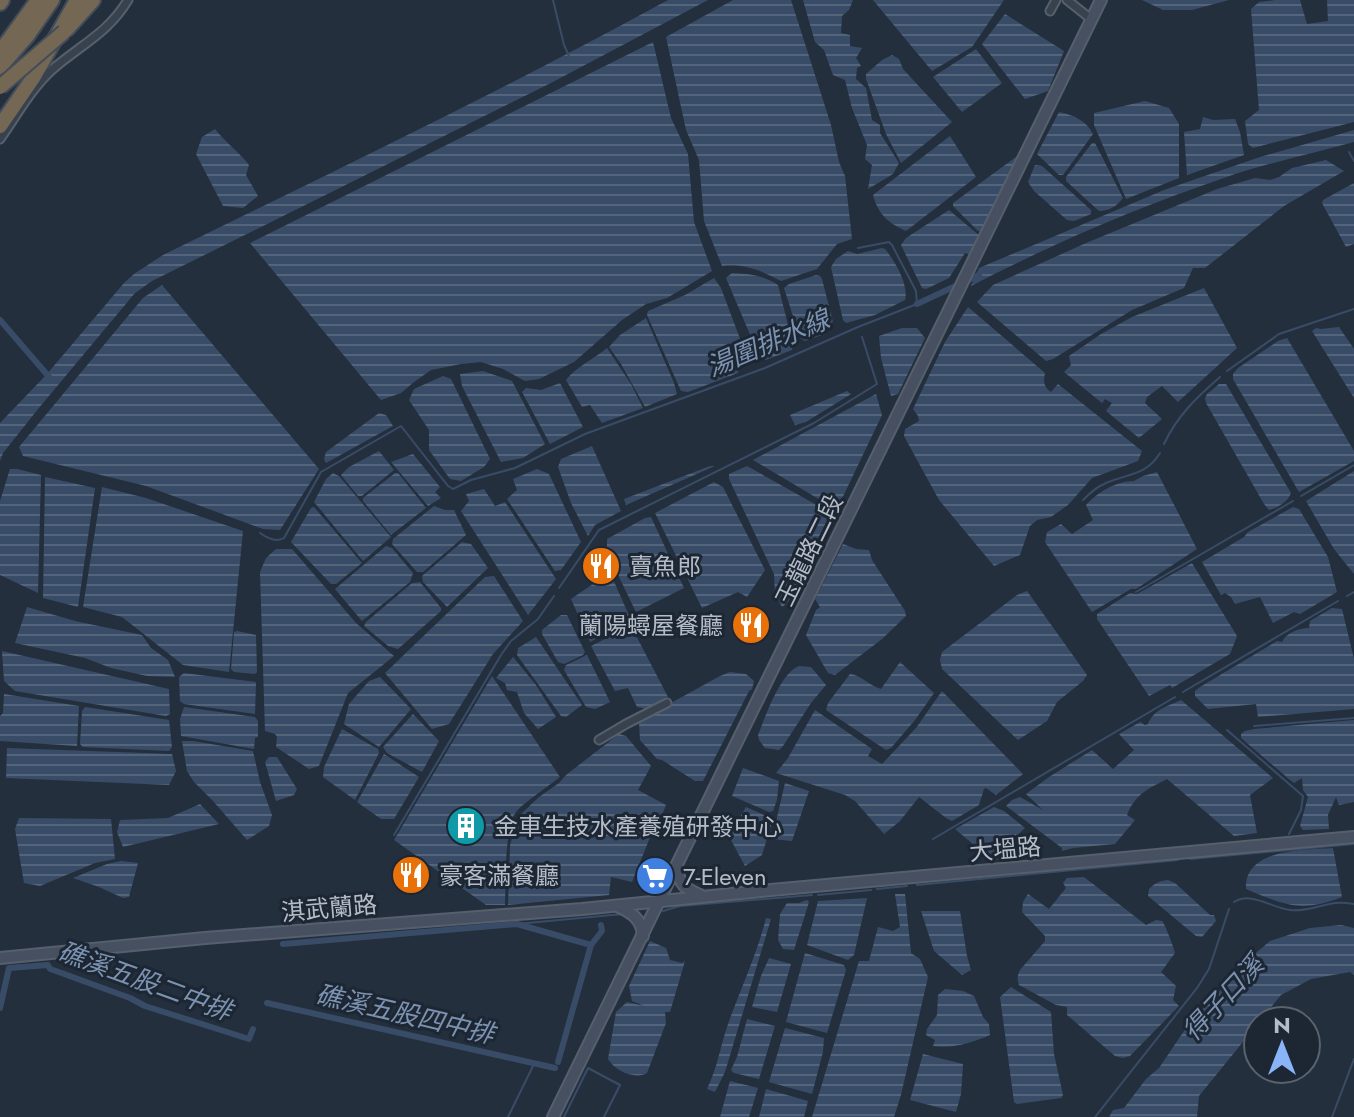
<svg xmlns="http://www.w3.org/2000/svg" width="1354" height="1117" font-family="Jost,'Noto Sans TC',sans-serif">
  <defs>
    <pattern id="water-rules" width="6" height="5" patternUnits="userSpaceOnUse" patternTransform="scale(2)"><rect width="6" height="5" fill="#394c67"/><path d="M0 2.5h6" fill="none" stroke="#53647b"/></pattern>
  </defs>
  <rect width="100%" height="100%" fill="#242f3e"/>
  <g fill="url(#water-rules)">
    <path d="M668 0H708L549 84 152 281 135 293 38 409 3 453 0 461V423L47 374 124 283 134 274 163 255C332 172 502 91 668 0Z"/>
    <path d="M733 0H791L831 125 839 162 845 176 852 239 837 244 817 269 781 281C759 270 747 264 722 266L704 221 699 160 686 130 666 37Z"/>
    <polygon points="803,0 853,0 849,10 842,16 841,33 850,35 850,46 862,48 856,58 861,66 857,68 856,79 866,88 872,120 880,125 880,133 899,163 893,174 868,189 872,165 865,159 867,145 852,108 845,80 833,75 824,50 815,42"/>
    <polygon points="873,0 1004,0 972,47 932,71"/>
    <polygon points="1142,0 1229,0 1192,10 1163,10"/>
    <polygon points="1275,0 1300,0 1307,24 1328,21 1327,0 1354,0 1354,122 1253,148 1248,144 1245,121 1259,110 1251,9 1259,2"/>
    <polygon points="1005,14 1064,51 1048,91 1025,99 982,44"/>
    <polygon points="653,42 671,118 688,154 694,222 712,271 667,298 646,304 622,320 574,362 539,379 525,381 503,369 481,362 461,364 431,370 414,382 401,393 381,400 250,243"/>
    <polygon points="976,49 1002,83 962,112 933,77"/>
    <polygon points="892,55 899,59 903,69 952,122 901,163 886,134 866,79 866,74 882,60"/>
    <polygon points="1145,101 1169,108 1179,124 1179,178 1126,199 1094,125 1094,113"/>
    <path d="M1059 112C1073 115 1086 120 1093 134L1063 175H1059L1037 154Z"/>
    <polygon points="1203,117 1213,120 1235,119 1240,132 1244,155 1187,175 1184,132 1200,129"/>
    <path d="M215 129C225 142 239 152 249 165L246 175 258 196 243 208 223 206 196 154 202 137Z"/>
    <path d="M1354 130V142C1311 154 1267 163 1224 178 1138 207 1052 244 971 286L979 268 1164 190 1260 157Z"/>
    <path d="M950 136 976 177 906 231C888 223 878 214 873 195Z"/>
    <path d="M1092 143H1095L1123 198C1117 206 1109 211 1099 211L1066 181V177Z"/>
    <polygon points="1020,154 983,232 978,231 953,206 953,203"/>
    <polygon points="1326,160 1344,171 1284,206 1205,268 1193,268 1184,288 1132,310 1053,359 1046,361 977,302 993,285 1086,243 1217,189 1255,178 1270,180 1279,177 1292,168"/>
    <polygon points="1035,165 1042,166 1091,210 1091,214 1074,221 1067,220 1034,191 1028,182"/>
    <polygon points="1354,183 1354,244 1346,247 1322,203 1323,200"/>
    <polygon points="949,210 980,236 972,255 965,253 949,278 926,289 922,288 901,245 906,238"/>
    <path d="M882 248 885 249C895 261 909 285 905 300L875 315 846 323 843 320 831 267 836 259 848 251 857 254Z"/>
    <path d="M732 273C750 274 763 275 778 285L793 345 792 350 766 360 760 358 726 278Z"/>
    <polygon points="816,275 820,276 822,279 833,322 825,329 825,334 805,341 800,338 784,288 789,284"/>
    <polygon points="714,278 721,288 745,352 738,373 688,392 681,391 647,315 648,311 685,295"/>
    <polygon points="162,285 319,469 280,530 263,529 146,486 23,456 19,447 143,298"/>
    <polygon points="1204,288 1237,348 1178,402 1162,386 1147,397 1145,403 1162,419 1139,438 1106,411 1112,403 1105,399 1102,403 1064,372 1071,365 1069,356 1101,334 1132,317"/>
    <path d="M968 307 1045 373C1043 382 1044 387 1051 392L1058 384 1142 451 1138 461 1092 478 1068 505 1051 517 1037 520 1030 526 1020 555 994 566 939 500 904 436 905 429 919 421 918 416 913 409 945 342Z"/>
    <polygon points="646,318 674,383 677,394 645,407 621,364 609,347 620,335"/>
    <polygon points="1339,327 1354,349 1354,398 1312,331 1316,328 1321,329"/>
    <polygon points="902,328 917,328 925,338 898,394 891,396 881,358 879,336"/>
    <polygon points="1287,338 1354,451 1354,461 1299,492 1233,379 1233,374 1238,368 1278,341"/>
    <path d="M607 348 631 384 643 408 602 423 590 405 582 407 566 380C576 367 594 359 607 348Z"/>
    <polygon points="483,371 512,381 545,444 523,458 501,462 462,386 460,374"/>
    <polygon points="443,376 451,379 490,459 484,467 461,481 450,479 429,450 429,430 409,400 414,389"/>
    <polygon points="560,383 583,427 550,444 522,392 526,388 541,390"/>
    <path d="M1219 384H1226L1291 493C1288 502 1277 508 1269 510L1264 504 1206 403 1205 398 1207 394Z"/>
    <polygon points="847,391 851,394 806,422 795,425 790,415"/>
    <polygon points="876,394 882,415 838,507 832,507 753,460"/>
    <polygon points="379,413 386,415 393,426 326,463 324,459 326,452"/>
    <polygon points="592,446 621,511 595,525 588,536 571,503 558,467 561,459"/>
    <polygon points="379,451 394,470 362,496 358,496 341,475 349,467"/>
    <polygon points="413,454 440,487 435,492 441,498 428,506 391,462"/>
    <polygon points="710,466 715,466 626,505 624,499"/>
    <polygon points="747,466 822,508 827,515 828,525 788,602 782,607 775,594 774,574 729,479 729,474"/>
    <polygon points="10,469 17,469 41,475 38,593 0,575 0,501"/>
    <polygon points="537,469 549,474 581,542 561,570 555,571 507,499 517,490 513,479"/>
    <polygon points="1354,471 1354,574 1334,549 1306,501"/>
    <path d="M1157 472 1197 549 1136 589H1131L1092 612 1045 542 1047 532 1061 524 1072 534 1093 520 1086 505C1098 492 1116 481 1134 481L1143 476Z"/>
    <polygon points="333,473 339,476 391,537 363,561 314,502 326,479"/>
    <polygon points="395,473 398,473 426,508 391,535 363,501 363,498"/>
    <polygon points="45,477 95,488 78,607 43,598"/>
    <polygon points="714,482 723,487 765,570 747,597 738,592 702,608 655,513"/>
    <polygon points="102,487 146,498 243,531 229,672 183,665 122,617 83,607"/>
    <polygon points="484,489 495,506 505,502 556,579 528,615 461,511 469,501 466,494"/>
    <polygon points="434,506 445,510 454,510 466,535 423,572 417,572 392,544 393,539"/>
    <polygon points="314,507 362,563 336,584 331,584 291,542 311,508"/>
    <polygon points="1293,507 1299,509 1328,557 1337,592 1300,614 1294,612 1273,623 1260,597 1235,604 1231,597 1225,593 1221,595 1202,562 1244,537 1248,532"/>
    <polygon points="651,517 684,588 636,612 607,552 607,539 645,518"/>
    <polygon points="462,542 471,544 488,568 447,607 423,582 422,576"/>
    <polygon points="843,544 856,549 869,550 872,560 905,611 906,616 882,639 835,675 828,673 806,635 816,610 820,607 815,599"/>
    <polygon points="386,546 392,548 413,573 410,582 362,621 335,589"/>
    <polygon points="276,549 292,549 356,623 394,656 348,693 319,766 309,769 276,747 277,737 275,734 265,731 260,572 266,558"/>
    <polygon points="1192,563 1237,636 1230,654 1172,688 1170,685 1149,696 1097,619 1097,614 1130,593 1137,594"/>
    <polygon points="606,575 612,577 631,620 590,642 571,599"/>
    <polygon points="494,576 523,621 493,654 449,724 432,729 385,673 485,577"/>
    <polygon points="420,582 441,608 441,611 398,649 388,646 364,626 366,622 412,583"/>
    <polygon points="1027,591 1087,675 1083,681 1057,702 1047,721 1018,740 942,669 940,660 942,652 1017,595"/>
    <polygon points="27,607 75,621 142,635 151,648 168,660 175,677 147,676 111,668 85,658 15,643"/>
    <path d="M1332 608 1342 609 1354 659V709L1258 717 1256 704 1208 709 1195 696V691L1200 687 1277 641 1282 642C1286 633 1299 628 1309 628L1310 621Z"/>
    <polygon points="561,615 567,615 585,652 583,655 564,664 558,662 542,634 542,630"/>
    <polygon points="631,626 668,697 647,709 637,707 628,688 615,691 591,646"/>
    <polygon points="237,631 256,635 257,672 255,674 234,672 231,669 234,632"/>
    <polygon points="536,637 582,705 566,717 561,716 517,655 518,648"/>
    <polygon points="2,651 169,689 170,714 166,716 15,691 4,681"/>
    <polygon points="587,655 610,702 595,709 586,707 564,670 566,665"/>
    <polygon points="513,657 536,685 556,717 538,729 524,713 517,692 507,690 505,683 496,678"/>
    <path d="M900 662 934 693 915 720 891 748 886 750 826 710 828 703 850 674C861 675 870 686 881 689Z"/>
    <path d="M799 666 811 667 826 685 811 703 783 746 779 750 765 748 759 740 758 735C766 715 780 674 799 666Z"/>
    <polygon points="730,672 746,674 754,681 752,689 749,691 703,781 695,781 662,760 657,759 640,740 639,723 642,719 720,676"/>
    <polygon points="184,673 256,682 255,714 184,704 180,701 179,677"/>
    <path d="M492 676 560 777C550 785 522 804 516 812 504 828 506 884 505 905H486L394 840Z"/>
    <polygon points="380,677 411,709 379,747 344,724 349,704 369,681"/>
    <polygon points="942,691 1023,774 996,795 986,788 984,789 979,805 952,821 946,818 919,797 900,821 884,834 855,801 845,795 776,773 788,758 815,710 872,749 868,756 882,764 916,728"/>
    <polygon points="4,694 79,706 77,746 0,741 0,716 3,713"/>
    <path d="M1181 700 1273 778 1250 795 1257 833 1234 836 1167 779C1148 789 1136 793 1127 815L1135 820 1115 844 1073 848 1062 851V848L1006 806 1012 800 1020 797 1043 810 1026 794 1049 777 1092 750 1113 769 1134 750 1119 734 1140 722 1145 725 1148 724C1154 709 1168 706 1181 700Z"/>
    <polygon points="85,707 169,720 172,747 169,751 83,747 80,744 82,711"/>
    <polygon points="184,707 255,717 258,721 258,737 255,738 254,749 181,736 180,719"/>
    <polygon points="413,714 439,741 422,772 387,753 383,747"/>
    <polygon points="1354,720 1354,802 1339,805 1336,797 1328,815 1329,829 1303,830 1300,826 1308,797 1303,790 1302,778 1294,783 1290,780 1241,738 1241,734 1245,731 1254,729"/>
    <polygon points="342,729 378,749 379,753 355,800 323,777 324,767"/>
    <polygon points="619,734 626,736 651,766 638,790 666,805 659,823 651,835 632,882 611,877 609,895 508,905 510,845 519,816 539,797 559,783 566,775"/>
    <polygon points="182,741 193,741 253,751 260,782 272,815 269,826 247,840 213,801 194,782 187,771"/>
    <polygon points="7,748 172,754 176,771 169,785 6,778"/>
    <polygon points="384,754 419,777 394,819 381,819 357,802"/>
    <polygon points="269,757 277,757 297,789 294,795 276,801 265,762"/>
    <polygon points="743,768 779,781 777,800 773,811 769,812 732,796"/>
    <polygon points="785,783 809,791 792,841 772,839"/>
    <polygon points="200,804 219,824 123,847 117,832 120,820 168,818"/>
    <polygon points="746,807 773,819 762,855 745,866 725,829 727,828 740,832 743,820 740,817"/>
    <polygon points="994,807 1004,811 1025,828 1009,843 1017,853 1016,857 992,860 955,829"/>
    <polygon points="19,818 111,819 115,859 95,863 40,886 24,883 15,829"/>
    <path d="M1333 848 1342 897C1301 913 1284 905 1246 889 1244 848 1305 850 1333 848Z"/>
    <polygon points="121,861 138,863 129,897 123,898 99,887 73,878 107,864"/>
    <path d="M1084 877 1146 925 1156 920 1162 921C1165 924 1174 948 1175 953L1161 972 1176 986 1173 1000 1179 1006 1130 1056 1123 1058 1115 1056 1067 1015V1007L1056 1005 1019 985C1017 979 1017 976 1020 970L1045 941V936L1022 912 1023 902 1028 894 1049 909 1066 888 1063 883 1067 878Z"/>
    <path d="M1168 880 1175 883 1210 915H1214L1216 921 1202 937 1196 936 1148 896 1149 889C1155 883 1159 881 1168 880Z"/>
    <polygon points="895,894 905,894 911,953 920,959 928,977 901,1095 894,1117 812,1117 859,961 869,961 878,927 893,931 900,927"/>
    <polygon points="867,898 854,955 848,960 807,945 818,901"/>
    <polygon points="807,900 809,902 794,950 783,949 778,940 780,914 787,903 799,903"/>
    <polygon points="921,911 960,911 967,956 971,970 962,975 934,951"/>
    <path d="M766 918 771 919 725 1072 715 1092 707 1089C718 1066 720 1047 728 1024 741 988 757 954 766 918Z"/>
    <polygon points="1341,925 1354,928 1354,975 1350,972 1311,979 1281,995 1199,1096 1197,1117 1109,1117 1113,1110 1124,1108 1146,1079 1159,1068 1188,1025 1244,963 1270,941 1310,928"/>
    <path d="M650 941 666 948 670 960 682 963 685 961 670 1012H665L666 1023 647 1073C636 1080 615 1071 608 1059L616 1012 627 1002 644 1006 632 1001 629 986Z"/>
    <polygon points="805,953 844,965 846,970 827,1033 786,1022"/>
    <polygon points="769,958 791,964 777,1012 752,1007 761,976"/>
    <polygon points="1011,987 1051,1012 1054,1054 1063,1095 1061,1098 1017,1104 1014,1102 1000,997"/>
    <path d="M945 989 963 991 974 996 983 1017 989 1024 990 1035C972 1043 952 1049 933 1046L935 1040 926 1035 927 1029 937 1015 938 995Z"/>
    <polygon points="747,1019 775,1026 759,1079 734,1073 731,1070 737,1057"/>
    <polygon points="785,1028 824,1038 823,1052 812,1094 769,1082"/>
    <polygon points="923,1054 963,1064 961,1094 956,1112 910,1100"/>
    <polygon points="730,1081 758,1088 749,1117 720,1117"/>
    <polygon points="766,1089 808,1101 804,1117 759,1117"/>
  </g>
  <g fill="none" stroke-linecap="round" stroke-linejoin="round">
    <g stroke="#394c67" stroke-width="2">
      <polyline points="553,0 564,45 569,56"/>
      <polyline points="1349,152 1354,161"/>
      <polyline points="1227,371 1279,334 1354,309"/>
      <path d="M1164 444C1177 416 1197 397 1220 377"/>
      <polyline points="1301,496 1354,465"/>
      <path d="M1083 500C1089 494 1096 487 1104 484 1127 473 1145 477 1160 453"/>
      <path d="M260 533C267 538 276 543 284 538L321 472 401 426 448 486 453 489 471 480 515 468 585 434 765 368 858 327 917 304 916 291 892 245 889 242 858 248"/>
      <polyline points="559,588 599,530 814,423 877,384 862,337"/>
      <polyline points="1136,592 1293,501"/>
      <polyline points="1347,596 1354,592"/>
      <polyline points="1183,692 1338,601"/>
      <polyline points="1254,726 1354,718"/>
      <polyline points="1227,730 1303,796 1301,810 1289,834"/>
      <polyline points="394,835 501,655 511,641 538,619 554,596"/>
      <polyline points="933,839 1175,697"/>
      <polyline points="1190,859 1354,844"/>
      <polyline points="917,885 1178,860"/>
      <polyline points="877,889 907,886"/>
      <polyline points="818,895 871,890"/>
      <path d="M1234 902C1251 891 1272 908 1290 910 1305 912 1320 905 1335 903 1341 902 1348 903 1354 904"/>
      <polyline points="663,911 680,906 812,895"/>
      <polyline points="517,924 623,914"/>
      <polyline points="508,1117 534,1064"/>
      <polyline points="564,1117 588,1068 620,1085 604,1117"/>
      <polyline points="1095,1117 1197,988 1209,969 1229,909"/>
      <polyline points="1332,1117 1354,1059"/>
    </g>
    <g stroke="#394c67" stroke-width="6">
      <polyline points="917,304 979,275"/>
      <polyline points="0,320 50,378"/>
      <polyline points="283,944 517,924 591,945"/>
      <polyline points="267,1003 555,1068"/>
      <polyline points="0,1008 9,968 48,965 50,969 56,971 130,998 145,1006 249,1039 253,1029"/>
      <polyline points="558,1062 591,945 602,931 601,925"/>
    </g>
    <g stroke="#565f6c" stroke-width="11">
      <g id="street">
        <polyline points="1067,0 1091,19"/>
        <polyline points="1050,11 1056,0"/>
        <path d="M0 139C17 115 32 87 54 68 82 44 108 33 128 0"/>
        <polyline points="599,740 626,724 667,703"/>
      </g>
    </g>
    <g stroke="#565f6c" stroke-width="14">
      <g id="secondary">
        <path d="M677 867C679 884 685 889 700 895"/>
        <path d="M617 906C631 912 642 919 643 936"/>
        <polyline points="0,958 205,938 582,909 771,890 1354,837"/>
        <polyline points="553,1117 1101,0"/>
      </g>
    </g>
    <g stroke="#434c59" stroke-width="18">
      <g id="highway">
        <polyline points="0,3 2,0"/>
        <polyline points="67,29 93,0"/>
        <polyline points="0,52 38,0"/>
        <polyline points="0,67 27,36 52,0"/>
        <polyline points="0,126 33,78 77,0"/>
      </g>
    </g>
    <use href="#street" stroke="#38414e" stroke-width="7"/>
    <use href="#secondary" stroke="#465061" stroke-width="10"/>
    <use href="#highway" stroke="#746855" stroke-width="14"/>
    <g stroke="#434c59" stroke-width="18" stroke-linecap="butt">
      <polyline id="highway-bridge" points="0,87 64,32"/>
    </g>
    <use href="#highway-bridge" stroke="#746855" stroke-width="14"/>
  </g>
  <defs>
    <g id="restaurant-disc" transform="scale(2)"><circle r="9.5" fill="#e8710a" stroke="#1d2633"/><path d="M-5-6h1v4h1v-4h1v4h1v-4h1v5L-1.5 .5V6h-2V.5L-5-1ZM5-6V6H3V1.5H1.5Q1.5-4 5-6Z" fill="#fff"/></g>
    <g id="building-disc" transform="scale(2)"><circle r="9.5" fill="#0f9aa8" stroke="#1d2633"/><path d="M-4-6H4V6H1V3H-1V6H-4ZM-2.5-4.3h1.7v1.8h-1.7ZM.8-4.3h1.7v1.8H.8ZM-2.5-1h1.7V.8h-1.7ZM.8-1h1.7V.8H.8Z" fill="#fff"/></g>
    <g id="supermarket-disc" transform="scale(2)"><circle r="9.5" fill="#3f7fe0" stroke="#1d2633"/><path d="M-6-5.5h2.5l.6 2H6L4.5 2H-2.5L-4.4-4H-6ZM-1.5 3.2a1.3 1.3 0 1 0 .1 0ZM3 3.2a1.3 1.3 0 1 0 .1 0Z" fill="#fff"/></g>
  </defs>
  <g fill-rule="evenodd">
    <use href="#restaurant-disc" x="601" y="566"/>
    <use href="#restaurant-disc" x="751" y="625"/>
    <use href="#building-disc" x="466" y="826"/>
    <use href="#restaurant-disc" x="411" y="875"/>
    <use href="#supermarket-disc" x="655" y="876"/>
  </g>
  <g text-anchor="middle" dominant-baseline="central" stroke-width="6" stroke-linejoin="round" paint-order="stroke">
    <g font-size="24" fill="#b4bcc9" stroke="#1d2633">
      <text transform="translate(809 550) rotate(-64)">玉龍路二段</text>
      <text transform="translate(1005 849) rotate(-5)">大塭路</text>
      <text transform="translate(329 908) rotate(-5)">淇武蘭路</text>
    </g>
    <g font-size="24" fill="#b4bcc9" stroke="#1d2633" text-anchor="start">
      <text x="629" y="566">賣魚郎</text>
      <text x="723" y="625" text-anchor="end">蘭陽蟳屋餐廳</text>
      <text x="494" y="826">金車生技水產養殖研發中心</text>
      <text x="439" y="875">豪客滿餐廳</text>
      <text x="683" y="876">7-Eleven</text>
    </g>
    <g font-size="26" font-style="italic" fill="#7c92b1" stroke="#1d2633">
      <text transform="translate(768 343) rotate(-23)">湯圍排水線</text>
      <text transform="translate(145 981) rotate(20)">礁溪五股二中排</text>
      <text transform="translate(1223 998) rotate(-47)">得子口溪</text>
      <text transform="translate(405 1014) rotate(13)">礁溪五股四中排</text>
    </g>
  </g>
  <g transform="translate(1282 1045)"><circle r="38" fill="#1d2633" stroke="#59626f" stroke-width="2"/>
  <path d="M0-6L14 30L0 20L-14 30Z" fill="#8ab4f8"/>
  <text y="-12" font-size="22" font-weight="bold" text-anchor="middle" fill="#b4bcc9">N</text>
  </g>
</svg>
